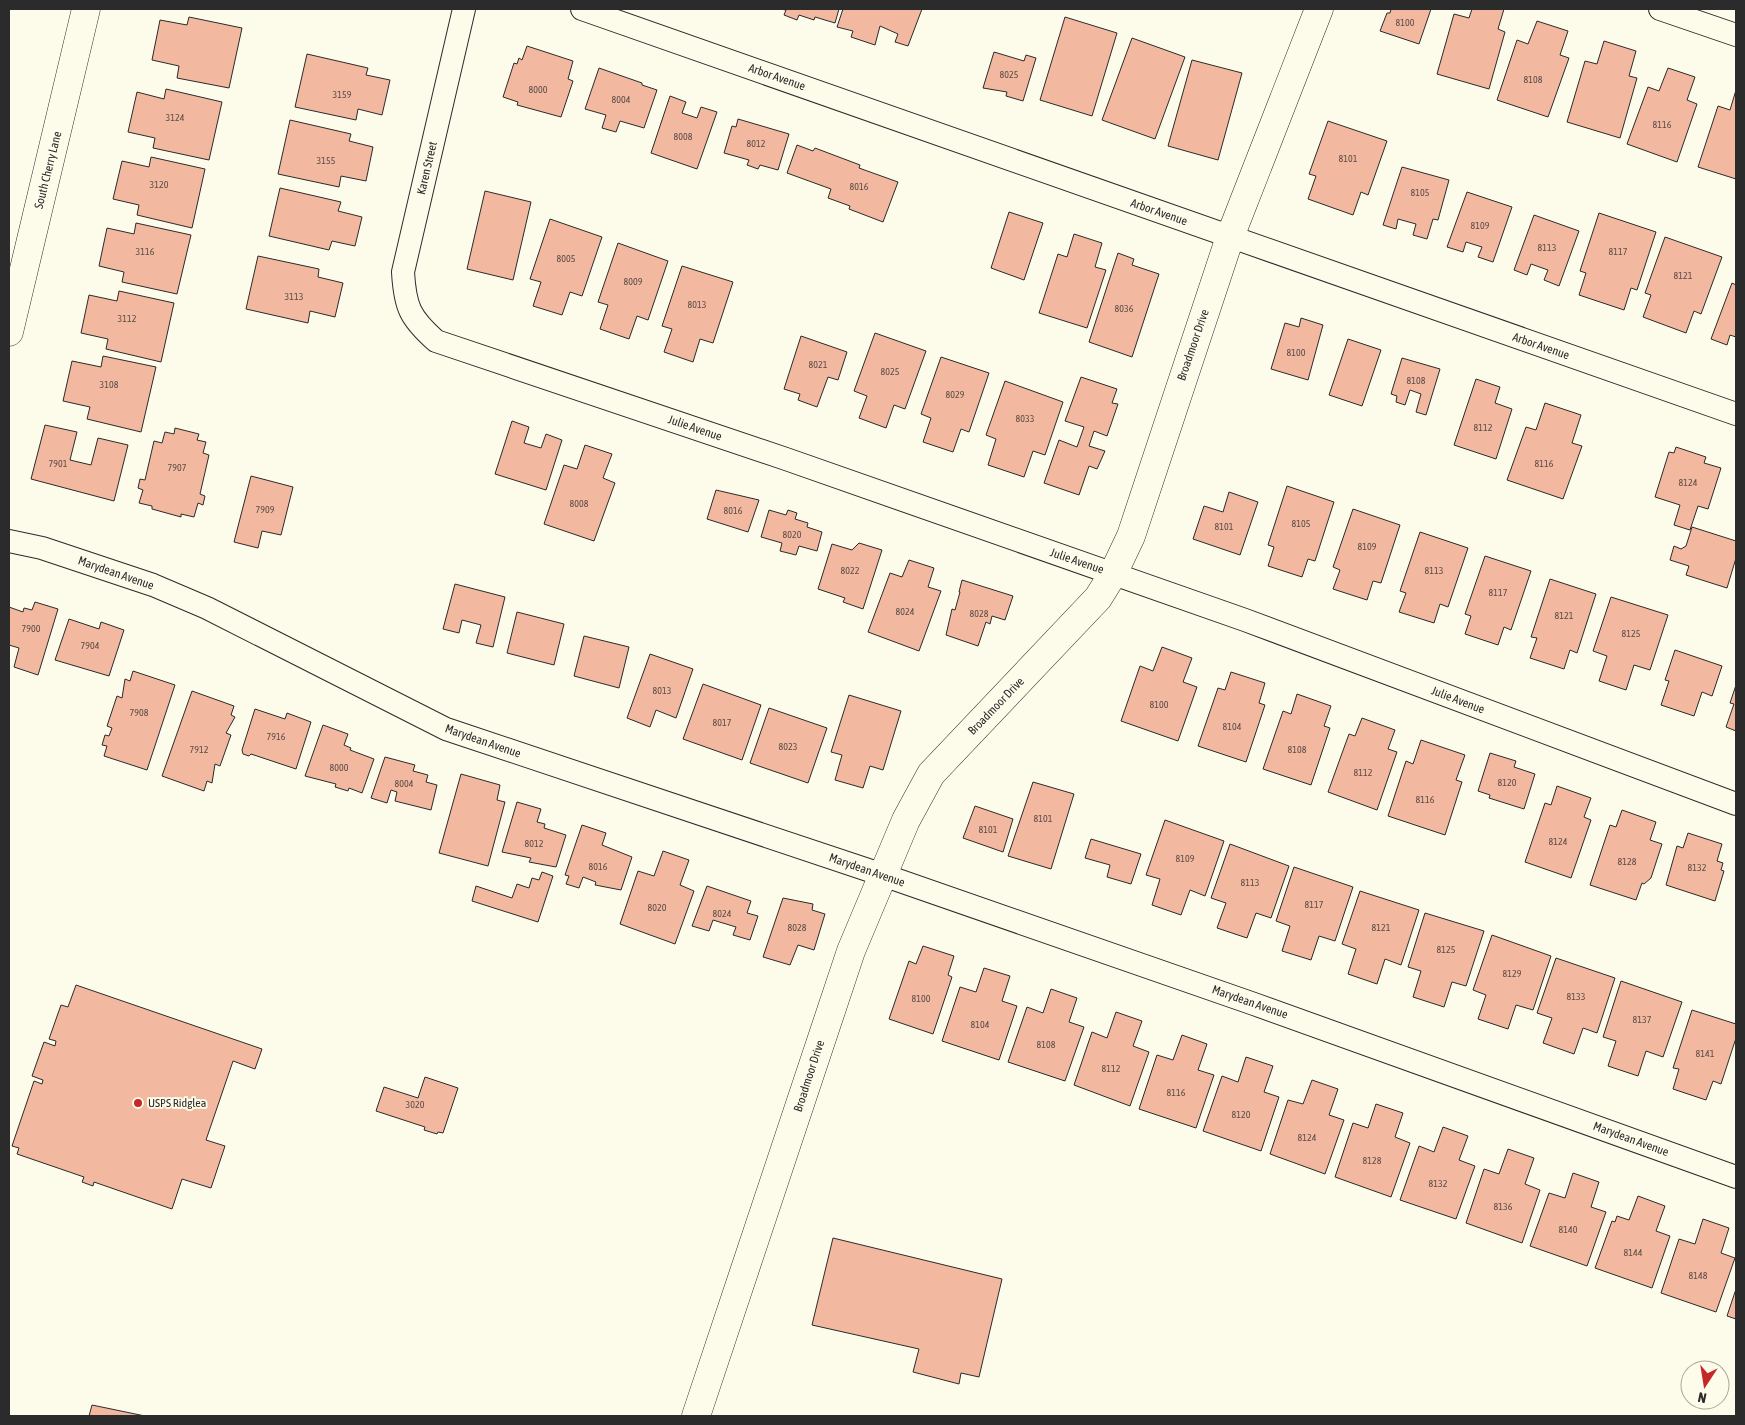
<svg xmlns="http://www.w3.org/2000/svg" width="1745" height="1425" font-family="'Asap Condensed',sans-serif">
  <rect width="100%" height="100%" fill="#fdfbea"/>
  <g fill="#f2b8a0" stroke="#2b2b2b">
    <polygon points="780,9 839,9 835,23 815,17 814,20 799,15 797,20 784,15 786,10"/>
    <polygon points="843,9 922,9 908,46 895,42 898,34 880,26 875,45 851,37 853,31 837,27"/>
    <polygon points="1391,9 1431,9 1419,44 1380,31 1387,13 1390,13"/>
    <polygon points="1472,9 1504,9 1498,29 1505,32 1489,89 1437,74 1454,14 1469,18"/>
    <polygon points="189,17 242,28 229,88 177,78 179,66 152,60 160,20 187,25"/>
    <polygon points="1065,17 1117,33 1092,116 1040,100"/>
    <polygon points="1537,21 1568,31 1560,55 1569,58 1548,117 1497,100 1517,40 1528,44"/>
    <polygon points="1132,38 1185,57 1155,139 1102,120"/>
    <polygon points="1604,41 1636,51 1629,76 1637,78 1620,138 1567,122 1585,61 1597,64"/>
    <polygon points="527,46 573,61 568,79 573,81 561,117 517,105 518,102 503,97 514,63 517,64 519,58 522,60"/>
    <polygon points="994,52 1024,61 1026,55 1036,58 1023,101 1006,96 1007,92 983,88"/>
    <polygon points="307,54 368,68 366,75 390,80 382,115 358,109 356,120 295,107"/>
    <polygon points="1192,60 1242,73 1218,160 1168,146"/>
    <polygon points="599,68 642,83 642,85 657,90 644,128 620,121 616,132 602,128 606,115 585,109"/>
    <polygon points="1668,68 1695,77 1687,100 1697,104 1677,162 1627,144 1648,87 1659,91"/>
    <polygon points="166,89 222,102 209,160 153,148 155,138 128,132 137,92 164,99"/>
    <polygon points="1736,90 1736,179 1698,167 1718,106 1730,110"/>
    <polygon points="670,96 686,102 682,113 697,118 701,107 717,112 697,169 651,153"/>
    <polygon points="738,119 789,134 778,170 760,165 758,169 747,165 749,160 724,153 732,126 736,127"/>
    <polygon points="290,120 351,134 349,141 373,147 366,181 341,176 339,187 278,174"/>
    <polygon points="1328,121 1387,141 1368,195 1361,192 1353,215 1308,199 1316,176 1309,174"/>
    <polygon points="797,145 813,151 815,148 860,165 859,168 898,182 883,222 849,209 850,206 828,198 831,189 787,173"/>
    <polygon points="151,157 205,169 192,228 137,215 139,205 113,199 122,161 149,167"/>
    <polygon points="1402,167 1449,180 1438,220 1433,219 1427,239 1413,235 1416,224 1398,219 1396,229 1383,225"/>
    <polygon points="280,188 341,202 338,211 362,217 355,246 332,241 329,250 269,236"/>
    <polygon points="485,191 531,202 513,280 467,269"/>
    <polygon points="1467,192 1512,207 1493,262 1478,257 1482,247 1466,242 1463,252 1447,247"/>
    <polygon points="1009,212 1043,223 1024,280 991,268"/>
    <polygon points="1599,213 1656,232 1637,290 1631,288 1624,310 1579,295 1586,273 1580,271"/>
    <polygon points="1534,215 1579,231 1559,286 1544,280 1548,270 1531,264 1527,275 1514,270"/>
    <polygon points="550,219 602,237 582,296 570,292 562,315 533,306 541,282 530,279"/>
    <polygon points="136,223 191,235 177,294 122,282 124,272 99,266 107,228 134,234"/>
    <polygon points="1074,234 1102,243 1095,267 1106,270 1087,328 1039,313 1058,254 1067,257"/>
    <polygon points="1665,237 1722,257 1701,314 1694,311 1686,333 1643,317 1651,295 1645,293"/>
    <polygon points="618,243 668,261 648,320 637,316 629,339 600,329 608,305 598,302"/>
    <polygon points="1118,253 1134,259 1132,265 1159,274 1132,357 1089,342"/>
    <polygon points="258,256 319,269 318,277 343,283 335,317 310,311 308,323 246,309"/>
    <polygon points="682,266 733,282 713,343 700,339 693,362 664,352 672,329 662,326"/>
    <polygon points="1732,283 1736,285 1736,337 1730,335 1727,345 1711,339"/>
    <polygon points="119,291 174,303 161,362 106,349 108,339 81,333 89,295 117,301"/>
    <polygon points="1301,318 1323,325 1308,380 1271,369 1285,323 1299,327"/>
    <polygon points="875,333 926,351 905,409 894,405 886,428 859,418 867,396 854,391"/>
    <polygon points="801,336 847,352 838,380 828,377 817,407 798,400 800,394 784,389"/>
    <polygon points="1348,339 1381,350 1362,406 1329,395"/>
    <polygon points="103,356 156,367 141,432 87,419 90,407 63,401 72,361 101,367"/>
    <polygon points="941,357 989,373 969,432 961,429 953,452 923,442 931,418 921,414"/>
    <polygon points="1402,358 1440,369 1426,415 1416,412 1421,394 1410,390 1405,405 1396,402 1397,396 1391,394"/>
    <polygon points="1081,377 1117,389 1112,403 1118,404 1107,436 1094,431 1089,446 1105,451 1097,469 1089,466 1079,495 1044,483 1059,440 1077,447 1084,427 1065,421"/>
    <polygon points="1476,379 1500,387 1495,403 1512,409 1496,459 1454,445"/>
    <polygon points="1005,381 1063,402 1045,455 1033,451 1024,477 988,465 996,439 986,435"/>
    <polygon points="1545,403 1581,415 1572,443 1582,446 1563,499 1507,480 1526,427 1536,430"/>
    <polygon points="512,421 529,427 524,443 541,448 546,434 562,440 546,490 495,474"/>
    <polygon points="45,425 77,432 70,460 91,465 98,438 128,445 114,501 31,479"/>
    <polygon points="175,428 199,434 197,440 206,442 203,453 209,455 200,494 205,496 203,505 198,503 194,517 181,514 181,517 152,509 152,506 139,503 143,490 138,488 140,479 145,480 154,441 162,443 165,432 174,434"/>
    <polygon points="585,445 612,454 603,478 615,483 594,541 544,524 564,465 577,469"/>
    <polygon points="1676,447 1706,457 1704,463 1721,468 1708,509 1698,506 1690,530 1674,525 1680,505 1655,497 1669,452 1674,453"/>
    <polygon points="251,476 293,487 281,535 262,531 258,548 234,542"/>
    <polygon points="1287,486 1334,502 1315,561 1308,559 1302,577 1268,566 1274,547 1268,545"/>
    <polygon points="716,490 759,500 748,532 707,519"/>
    <polygon points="1229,492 1258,502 1240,555 1193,539 1204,506 1223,512"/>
    <polygon points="1353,509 1400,525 1381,583 1373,581 1367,600 1333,589 1340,570 1333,567"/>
    <polygon points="769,510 786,515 788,510 797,513 795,519 808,523 807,527 822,532 817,551 799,546 796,555 780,551 782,543 761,537"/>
    <polygon points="1692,527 1736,541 1736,558 1727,588 1686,575 1689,566 1670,560 1674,546 1681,549 1686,546"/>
    <polygon points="1420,532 1468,548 1448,607 1440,604 1434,623 1399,612 1406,593 1400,591"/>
    <polygon points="859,543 882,550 863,609 843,602 845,598 818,589 832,544 852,550"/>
    <polygon points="1485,556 1531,571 1511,630 1504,627 1498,645 1465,634 1471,616 1465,614"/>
    <polygon points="909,560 934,568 928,587 941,591 919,651 868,632 890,573 902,577"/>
    <polygon points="1550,579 1596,594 1577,653 1570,650 1564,669 1530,658 1537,638 1531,637"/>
    <polygon points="962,580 1013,596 1005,620 992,616 990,624 986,622 978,646 946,635 952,609 955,610 960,592 959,592"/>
    <polygon points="455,584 505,597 493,647 476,643 481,625 462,620 459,633 443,629"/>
    <polygon points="1611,597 1668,615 1650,670 1634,665 1626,690 1599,681 1607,656 1593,651"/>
    <polygon points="35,602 58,609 38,675 14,667 19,648 9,645 9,607 23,612 24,608 32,610"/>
    <polygon points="517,612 564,624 554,665 507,653"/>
    <polygon points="69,619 99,629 101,622 124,630 109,676 55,660"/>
    <polygon points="584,636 629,647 619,688 574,676"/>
    <polygon points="1162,647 1192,658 1183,682 1197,687 1178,741 1121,721 1140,666 1153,671"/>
    <polygon points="1675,650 1722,666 1712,696 1702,692 1694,716 1661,705 1669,681 1665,680"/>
    <polygon points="650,654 693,669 676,718 656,710 650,727 627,718"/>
    <polygon points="133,671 175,685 147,770 104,756 107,746 102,745 105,735 109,736 112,728 107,726 117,696 122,698 125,679 130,681"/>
    <polygon points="1231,672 1265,683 1259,703 1265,705 1246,762 1198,746 1218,688 1225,690"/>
    <polygon points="703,684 761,705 742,760 683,739"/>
    <polygon points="1736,685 1736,731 1726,727 1734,704 1730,703"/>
    <polygon points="192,691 234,706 231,715 235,717 226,733 231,735 220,766 215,764 212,783 207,781 204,791 162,776"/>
    <polygon points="1297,694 1331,706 1324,726 1330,728 1311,785 1263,769 1283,711 1291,714"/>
    <polygon points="849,695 901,711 883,770 870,766 863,788 835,780 842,755 831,752"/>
    <polygon points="769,708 827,728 808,783 750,763"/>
    <polygon points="255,709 285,719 287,713 311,722 296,769 251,754 249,756 243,754 242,750"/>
    <polygon points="1362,718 1395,730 1388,749 1397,752 1377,810 1328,792 1349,734 1355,736"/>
    <polygon points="323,725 348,734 344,745 351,748 350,750 374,759 362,793 349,788 348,791 335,787 336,784 305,776"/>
    <polygon points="1421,740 1465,755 1456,780 1462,782 1445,835 1388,816 1406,761 1413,764"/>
    <polygon points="1490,753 1516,761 1514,767 1535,774 1524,809 1489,798 1490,795 1478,791"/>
    <polygon points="385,757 415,765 413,771 428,775 426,782 437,785 431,810 395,801 397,792 391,790 387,803 371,798"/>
    <polygon points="461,774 500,785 497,800 505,802 488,866 439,853"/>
    <polygon points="1033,782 1074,794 1051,869 1008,856"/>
    <polygon points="1557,786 1591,798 1584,817 1591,820 1571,878 1525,862 1545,803 1551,805"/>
    <polygon points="517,802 541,809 537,822 545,824 544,828 566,835 556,867 529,862 531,858 502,852"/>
    <polygon points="975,806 1013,819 1003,852 963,838"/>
    <polygon points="1622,810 1656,822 1650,840 1662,844 1651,878 1644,884 1642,883 1636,900 1590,885 1610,825 1616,827"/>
    <polygon points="1165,820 1224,841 1205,896 1190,890 1181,915 1152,905 1160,879 1146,875"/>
    <polygon points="582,825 606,833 602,845 632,857 621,890 595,885 596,882 583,877 579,888 566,884 569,876 565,875"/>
    <polygon points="1688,833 1722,844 1717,861 1723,863 1721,870 1724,871 1715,901 1666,885 1677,846 1683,848"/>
    <polygon points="1091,839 1141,854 1131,884 1107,877 1110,865 1085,858"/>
    <polygon points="1230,844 1289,866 1271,918 1256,913 1247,938 1217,928 1226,903 1211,898"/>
    <polygon points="663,851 689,860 680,885 694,891 675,944 620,924 638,871 654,876"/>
    <polygon points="1294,867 1353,887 1335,941 1319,936 1311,960 1282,951 1290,926 1276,921"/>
    <polygon points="542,872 553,876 538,922 472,901 476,886 512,898 517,884 529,888 532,878 539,880"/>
    <polygon points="707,886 751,901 747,913 758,916 750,940 733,935 736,927 713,920 709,931 692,926"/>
    <polygon points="1360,891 1419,910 1401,965 1385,959 1377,984 1348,974 1356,949 1342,944"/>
    <polygon points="783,898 813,904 812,910 825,914 814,950 798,945 790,965 763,957"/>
    <polygon points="1425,913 1484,931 1466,986 1452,982 1444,1007 1413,997 1421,971 1408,967"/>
    <polygon points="1492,935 1551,956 1533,1010 1516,1005 1508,1029 1478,1019 1486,995 1473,990"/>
    <polygon points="923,946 954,956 948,975 952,977 933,1034 889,1019 909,961 916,964"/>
    <polygon points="1556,958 1615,978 1597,1033 1583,1028 1574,1054 1543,1043 1552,1018 1537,1013"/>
    <polygon points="984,968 1010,976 1002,1001 1017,1006 999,1060 942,1041 960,987 976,992"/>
    <polygon points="1621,981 1682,1002 1663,1057 1646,1051 1638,1076 1608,1066 1616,1041 1603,1037"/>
    <polygon points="76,985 262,1049 255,1069 233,1061 206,1140 225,1146 211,1188 182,1179 172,1209 94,1182 93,1186 82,1182 84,1177 17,1154 19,1148 12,1146 34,1081 42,1084 43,1080 32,1076 44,1042 55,1046 56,1041 49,1039 61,1005 68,1007"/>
    <polygon points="1051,989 1077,998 1069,1022 1084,1027 1065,1081 1008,1062 1027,1007 1043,1013"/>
    <polygon points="1692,1010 1736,1024 1736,1038 1721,1084 1713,1081 1706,1100 1673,1089 1679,1069 1673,1068"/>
    <polygon points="1116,1012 1142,1021 1133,1046 1149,1052 1130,1106 1074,1085 1092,1032 1107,1038"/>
    <polygon points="1182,1035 1207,1044 1198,1070 1214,1075 1196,1128 1139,1109 1157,1055 1173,1060"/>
    <polygon points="1246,1057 1273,1066 1264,1092 1279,1097 1261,1151 1203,1131 1222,1076 1238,1082"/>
    <polygon points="425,1077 458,1088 443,1133 438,1132 437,1134 424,1130 425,1127 376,1111 384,1087 418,1098"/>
    <polygon points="1312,1080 1338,1089 1329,1115 1344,1120 1325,1174 1270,1154 1288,1100 1303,1104"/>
    <polygon points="1376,1104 1403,1113 1395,1137 1410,1143 1391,1197 1335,1177 1353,1123 1368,1128"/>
    <polygon points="1443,1127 1468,1136 1459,1160 1475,1166 1456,1219 1400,1200 1419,1146 1434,1152"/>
    <polygon points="1508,1149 1534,1158 1525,1184 1540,1190 1522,1243 1466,1223 1484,1169 1499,1174"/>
    <polygon points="1573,1173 1599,1182 1591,1207 1606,1212 1587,1266 1530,1246 1549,1193 1565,1198"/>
    <polygon points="1638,1196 1665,1206 1656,1231 1670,1236 1652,1288 1595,1268 1612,1221 1615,1222 1617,1216 1629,1220"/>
    <polygon points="1703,1219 1729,1228 1721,1253 1735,1258 1716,1312 1661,1293 1679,1239 1695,1244"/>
    <polygon points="833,1238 1002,1279 979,1377 961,1373 959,1384 913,1372 919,1349 812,1325"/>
    <polygon points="1736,1289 1736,1319 1727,1316"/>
    <polygon points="92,1405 145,1416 89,1416"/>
  </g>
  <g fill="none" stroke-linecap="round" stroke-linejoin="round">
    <g stroke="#2b2b2b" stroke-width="24">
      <g id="minor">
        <path d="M464 9 403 272C405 307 410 318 436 341L786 459 1245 620 1736 804"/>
        <polyline points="582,9 1736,414"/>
        <polyline points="1660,9 1736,35"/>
        <polyline points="9,541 42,548 153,585 207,608 446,729 883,875 1254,1004 1736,1177"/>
      </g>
    </g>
    <g stroke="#2b2b2b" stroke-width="29">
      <g id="tertiary">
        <polyline points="9,332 86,9"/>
        <polyline points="696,1416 851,951 906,820 931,774 1098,598 1113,574 1131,536 1230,237 1319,9"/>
      </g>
    </g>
    <use href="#minor" stroke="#fdfbea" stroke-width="22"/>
    <use href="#tertiary" stroke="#fdfbea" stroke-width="28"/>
  </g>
  <circle fill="#c62828" stroke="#fdfbea" stroke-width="2" cx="138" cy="1103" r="5"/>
  <g text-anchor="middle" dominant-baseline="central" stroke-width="4" stroke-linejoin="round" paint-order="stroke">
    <g font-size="10" fill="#5d4e48">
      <text x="1405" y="22">8100</text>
      <text x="1009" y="74">8025</text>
      <text x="1533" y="79">8108</text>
      <text x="538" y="89">8000</text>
      <text x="342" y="94">3159</text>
      <text x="621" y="99">8004</text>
      <text x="175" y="117">3124</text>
      <text x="1662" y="124">8116</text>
      <text x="683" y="136">8008</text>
      <text x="756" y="143">8012</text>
      <text x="1348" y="158">8101</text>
      <text x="326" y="160">3155</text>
      <text x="159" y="184">3120</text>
      <text x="859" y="186">8016</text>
      <text x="1420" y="192">8105</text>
      <text x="1480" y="225">8109</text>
      <text x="1547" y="247">8113</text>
      <text x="145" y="251">3116</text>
      <text x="1618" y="251">8117</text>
      <text x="566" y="258">8005</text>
      <text x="1683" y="275">8121</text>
      <text x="633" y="281">8009</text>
      <text x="294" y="296">3113</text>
      <text x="697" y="304">8013</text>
      <text x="1124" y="308">8036</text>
      <text x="127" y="318">3112</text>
      <text x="1296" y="352">8100</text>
      <text x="818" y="364">8021</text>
      <text x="890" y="371">8025</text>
      <text x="1416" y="380">8108</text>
      <text x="109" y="384">3108</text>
      <text x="955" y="394">8029</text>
      <text x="1025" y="418">8033</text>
      <text x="1483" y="427">8112</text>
      <text x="58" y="463">7901</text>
      <text x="1544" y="463">8116</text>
      <text x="177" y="467">7907</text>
      <text x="1688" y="482">8124</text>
      <text x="579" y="503">8008</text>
      <text x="265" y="509">7909</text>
      <text x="733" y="510">8016</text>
      <text x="1301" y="523">8105</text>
      <text x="1224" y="526">8101</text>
      <text x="792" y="534">8020</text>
      <text x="1367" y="546">8109</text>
      <text x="850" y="570">8022</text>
      <text x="1434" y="570">8113</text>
      <text x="1498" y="592">8117</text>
      <text x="905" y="611">8024</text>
      <text x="979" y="613">8028</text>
      <text x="1564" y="615">8121</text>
      <text x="31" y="628">7900</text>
      <text x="1631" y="633">8125</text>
      <text x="90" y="645">7904</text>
      <text x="662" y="690">8013</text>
      <text x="1159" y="704">8100</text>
      <text x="139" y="712">7908</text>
      <text x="722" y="722">8017</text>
      <text x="1232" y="726">8104</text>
      <text x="276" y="736">7916</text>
      <text x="788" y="746">8023</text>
      <text x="199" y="749">7912</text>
      <text x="1297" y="749">8108</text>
      <text x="339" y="767">8000</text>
      <text x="1363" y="772">8112</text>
      <text x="1507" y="782">8120</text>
      <text x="404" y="783">8004</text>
      <text x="1425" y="799">8116</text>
      <text x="1043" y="818">8101</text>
      <text x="988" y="829">8101</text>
      <text x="1558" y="841">8124</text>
      <text x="534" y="843">8012</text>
      <text x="1185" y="858">8109</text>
      <text x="1627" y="861">8128</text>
      <text x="598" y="866">8016</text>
      <text x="1697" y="867">8132</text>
      <text x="1250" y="882">8113</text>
      <text x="1314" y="904">8117</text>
      <text x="657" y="907">8020</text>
      <text x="722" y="913">8024</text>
      <text x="797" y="927">8028</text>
      <text x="1381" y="927">8121</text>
      <text x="1446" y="949">8125</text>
      <text x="1512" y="973">8129</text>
      <text x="1576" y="996">8133</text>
      <text x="921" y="998">8100</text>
      <text x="1642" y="1019">8137</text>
      <text x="980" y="1024">8104</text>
      <text x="1046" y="1044">8108</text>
      <text x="1705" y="1053">8141</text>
      <text x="1111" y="1068">8112</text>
      <text x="1176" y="1092">8116</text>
      <text x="415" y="1104">3020</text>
      <text x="1241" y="1114">8120</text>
      <text x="1307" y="1137">8124</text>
      <text x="1372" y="1160">8128</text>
      <text x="1438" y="1183">8132</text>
      <text x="1503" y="1206">8136</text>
      <text x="1568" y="1229">8140</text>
      <text x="1633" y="1252">8144</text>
      <text x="1698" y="1275">8148</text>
    </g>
    <g font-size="12" fill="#2b2b2b" stroke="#fdfbea">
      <text transform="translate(777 77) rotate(19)">Arbor Avenue</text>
      <text transform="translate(427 168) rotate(-77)">Karen Street</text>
      <text transform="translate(48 170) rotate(-76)">South Cherry Lane</text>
      <text transform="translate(1159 212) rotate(19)">Arbor Avenue</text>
      <text transform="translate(1193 345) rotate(-71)">Broadmoor Drive</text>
      <text transform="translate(1541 346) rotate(19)">Arbor Avenue</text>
      <text transform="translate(695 428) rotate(19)">Julie Avenue</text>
      <text transform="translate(1077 561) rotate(19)">Julie Avenue</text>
      <text transform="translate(116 573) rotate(19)">Marydean Avenue</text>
      <text transform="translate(1458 700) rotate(21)">Julie Avenue</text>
      <text transform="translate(996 706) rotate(-46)">Broadmoor Drive</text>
      <text transform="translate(483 741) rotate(19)">Marydean Avenue</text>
      <text transform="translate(867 870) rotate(19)">Marydean Avenue</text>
      <text transform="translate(1250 1002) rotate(19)">Marydean Avenue</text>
      <text transform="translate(809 1076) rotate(-72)">Broadmoor Drive</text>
      <text transform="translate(1631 1139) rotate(20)">Marydean Avenue</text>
    </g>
    <g font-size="12" fill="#2b2b2b" stroke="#fdfbea" text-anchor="start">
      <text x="148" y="1103">USPS Ridglea</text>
    </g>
  </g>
  <rect width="1745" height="1425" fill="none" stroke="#2b2b2b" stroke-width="20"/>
  <g transform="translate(1705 1385) rotate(192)"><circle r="24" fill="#fdfbea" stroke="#a9a89e"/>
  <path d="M0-4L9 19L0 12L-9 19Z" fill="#c62828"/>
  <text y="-8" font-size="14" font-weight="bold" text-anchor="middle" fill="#2b2b2b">N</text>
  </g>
</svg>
